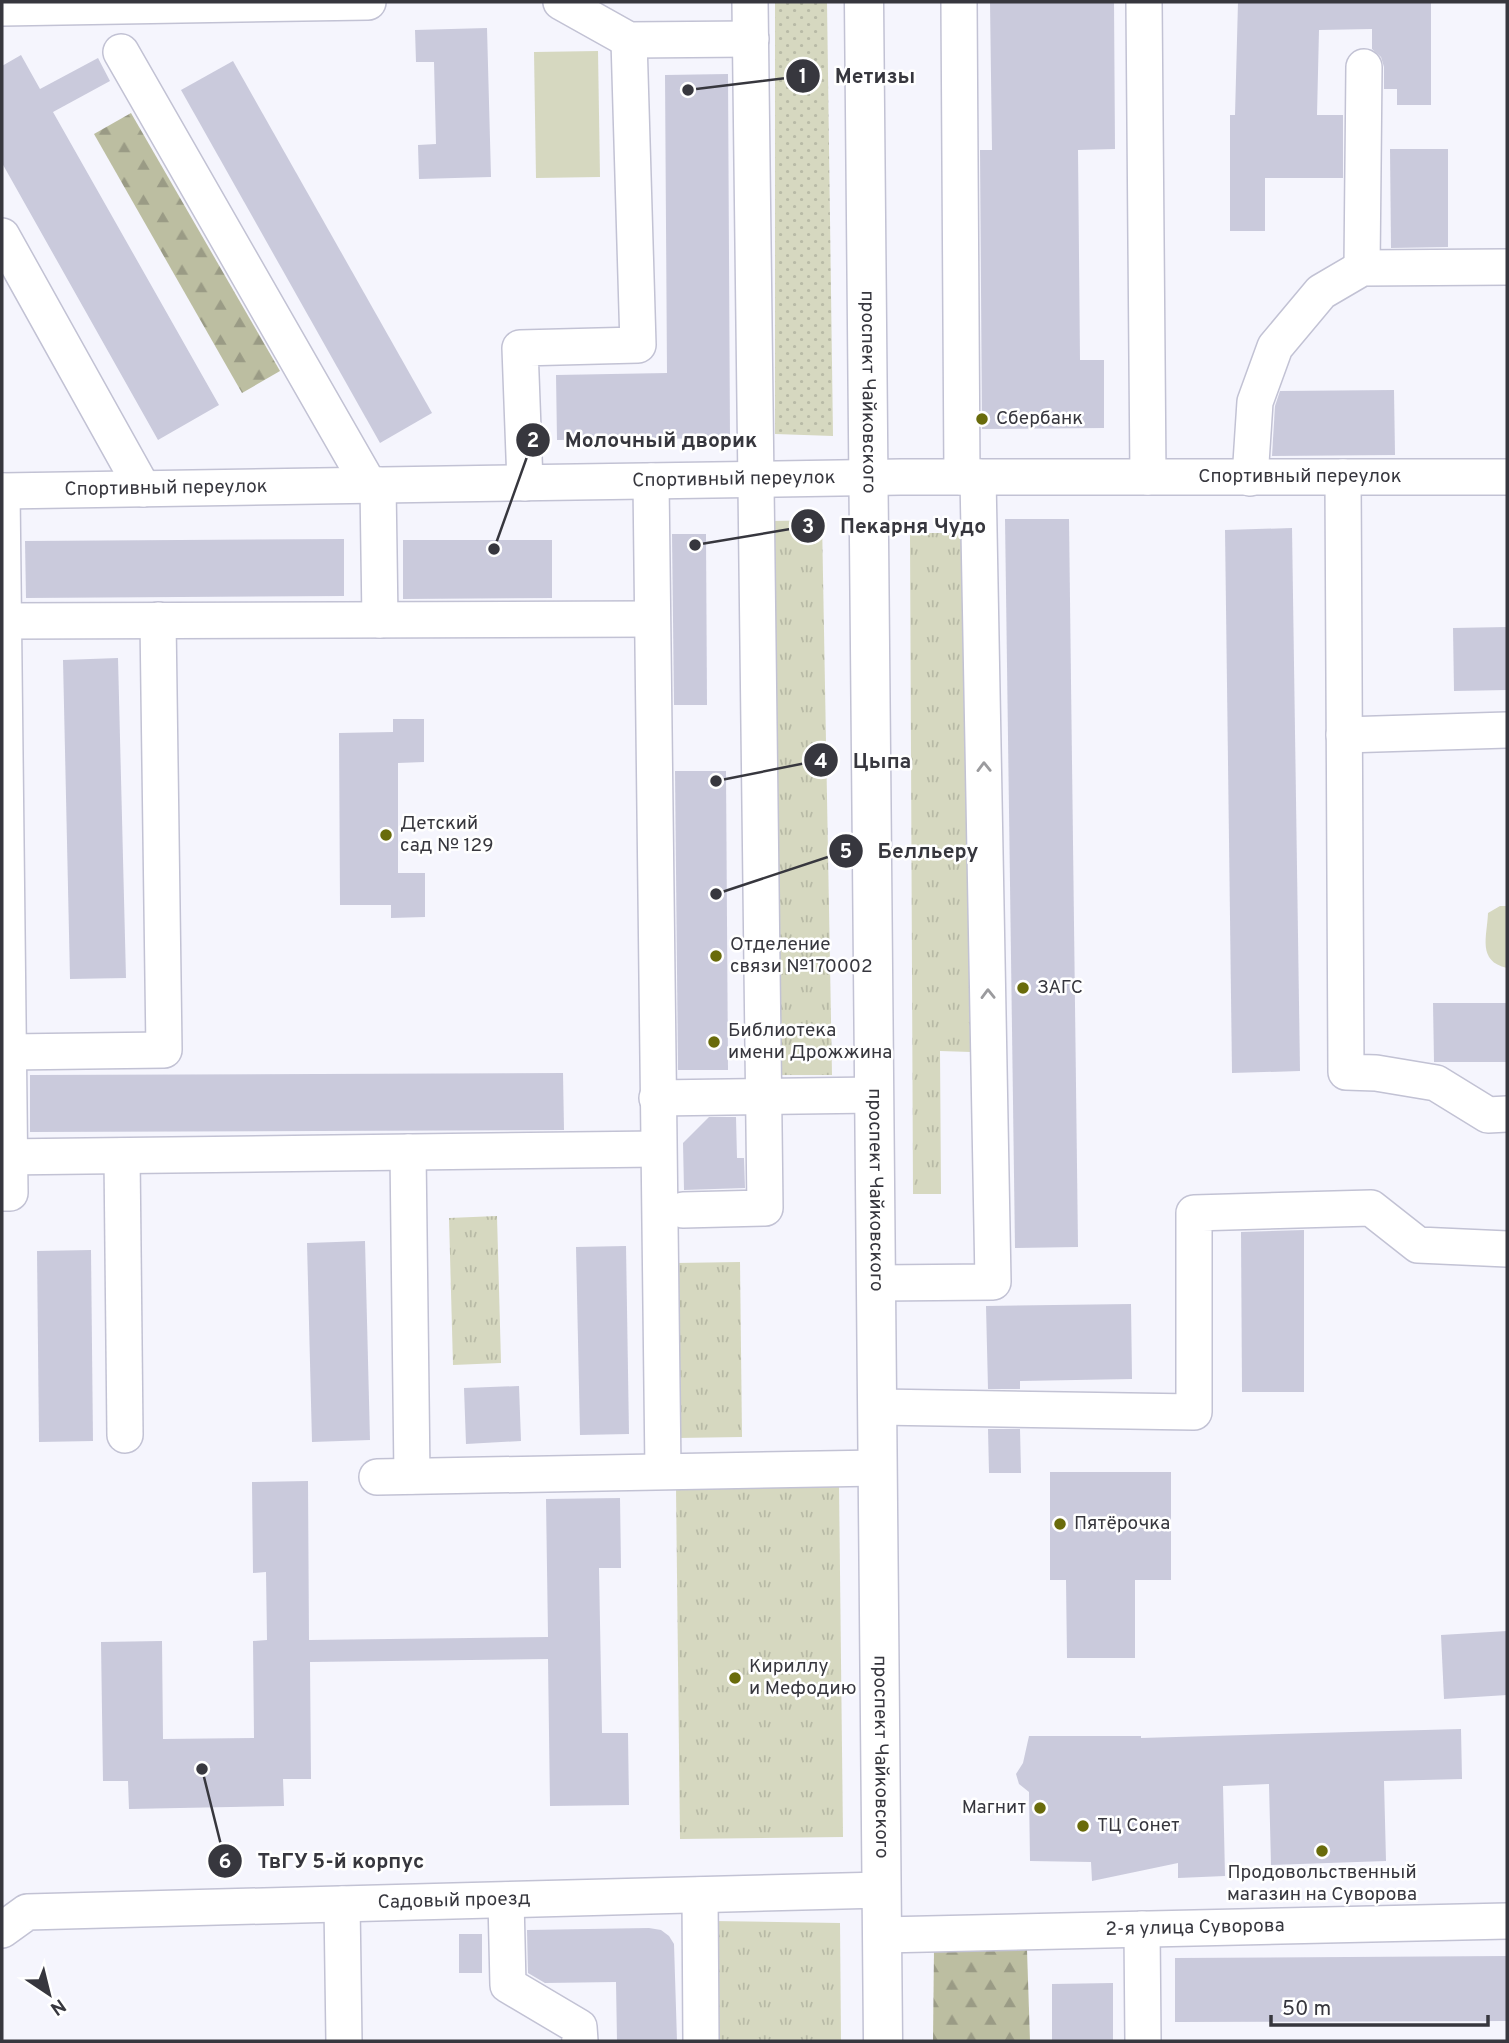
<svg xmlns="http://www.w3.org/2000/svg" width="1509" height="2043" font-family="Overpass,sans-serif">
  <defs>
    <pattern id="grass-dots" width="8" height="8" patternUnits="userSpaceOnUse" patternTransform="scale(1.75)"><rect width="8" height="8" fill="#d6d8c0"/><path d="M2 2h.1M6 6h.1" fill="none" stroke="#b8baa6" stroke-width="1.8" stroke-linecap="round"/></pattern>
    <pattern id="forest-firs" width="22" height="20" patternUnits="userSpaceOnUse" patternTransform="scale(1.75)"><rect width="22" height="20" fill="#bcbea1"/><path d="M5 1l3.5 6h-7zM16 11l3.5 6h-7z" fill="#9a9b85"/></pattern>
    <pattern id="park-tufts" width="24" height="20" patternUnits="userSpaceOnUse" patternTransform="scale(1.75)"><rect width="24" height="20" fill="#d6d8c0"/><path d="M3 7l-1-3M5 7V3M7 7l1-3M15 17l-1-3M17 17v-4M19 17l1-3" fill="none" stroke="#b8baa6"/></pattern>
  </defs>
  <rect width="100%" height="100%" fill="#f5f5fd"/>
  <polygon fill="url(#grass-dots)" points="775,2 827,2 833,436 775,434"/>
  <g fill="url(#forest-firs)">
    <polygon points="131,113 280,371 242,393 94,134"/>
    <polygon points="934,1950 1027,1950 1030,2041 933,2041"/>
  </g>
  <g fill="url(#park-tufts)">
    <polygon points="822,520 832,1075 774,1075 772,521"/>
    <polygon points="910,533 971,533 971,1052 940,1051 941,1194 913,1194"/>
    <polygon points="497,1216 501,1363 453,1365 449,1218"/>
    <polygon points="740,1262 742,1437 677,1438 675,1263"/>
    <polygon points="839,1485 843,1837 680,1839 676,1488"/>
    <polygon points="713,1921 840,1923 841,2041 715,2041"/>
  </g>
  <g fill="#d6d8c0">
    <polygon points="598,51 600,177 536,178 534,52"/>
    <path d="M1500 906H1507V968C1477 961 1487 937 1488 913Z"/>
  </g>
  <g fill="#cacadc">
    <polygon points="990,2 1114,2 1115,149 1078,150 1080,360 1104,360 1104,428 982,429 980,150 992,150"/>
    <polygon points="1238,2 1431,2 1431,105 1397,105 1397,89 1384,89 1384,67 1381,57 1372,49 1372,29 1319,30 1317,115 1343,115 1343,178 1265,178 1265,231 1230,231 1230,115 1235,115"/>
    <polygon points="487,28 491,177 419,179 418,145 436,144 434,62 416,62 415,30"/>
    <polygon points="21,55 40,89 98,58 110,81 53,112 219,405 158,440 2,163 2,66"/>
    <polygon points="233,61 432,413 380,443 181,90"/>
    <polygon points="728,74 730,438 557,440 556,375 667,373 665,75"/>
    <polygon points="1390,149 1448,149 1448,247 1391,248"/>
    <polygon points="1394,390 1395,455 1272,456 1275,406 1280,391"/>
    <polygon points="1005,519 1069,519 1078,1247 1015,1248"/>
    <polygon points="1292,528 1300,1071 1232,1073 1225,530"/>
    <polygon points="672,534 706,534 707,705 674,705"/>
    <polygon points="344,539 344,596 26,598 25,541"/>
    <polygon points="403,540 552,540 552,598 403,599"/>
    <polygon points="1507,627 1507,690 1454,691 1453,628"/>
    <polygon points="118,658 126,978 70,979 63,660"/>
    <polygon points="393,719 424,719 424,762 398,763 398,873 425,873 425,917 391,918 391,905 340,905 339,733 393,732"/>
    <polygon points="675,771 726,771 728,1070 678,1070"/>
    <polygon points="1433,1003 1507,1003 1507,1062 1434,1062"/>
    <polygon points="563,1073 564,1130 30,1132 30,1075"/>
    <polygon points="709,1117 736,1117 737,1158 744,1158 745,1188 684,1190 683,1143"/>
    <polygon points="1304,1230 1304,1392 1242,1392 1241,1232"/>
    <polygon points="365,1241 370,1440 312,1442 307,1243"/>
    <polygon points="626,1246 629,1434 580,1435 576,1247"/>
    <polygon points="91,1250 93,1441 39,1442 37,1251"/>
    <polygon points="1131,1304 1132,1379 1020,1381 1020,1389 988,1389 986,1306"/>
    <polygon points="519,1386 521,1441 466,1444 464,1388"/>
    <polygon points="988,1429 1020,1429 1021,1473 989,1473"/>
    <polygon points="1050,1472 1171,1472 1171,1580 1135,1580 1135,1658 1067,1658 1066,1580 1050,1580"/>
    <polygon points="308,1481 309,1640 548,1637 546,1499 620,1498 621,1568 599,1568 602,1733 628,1733 629,1805 550,1806 548,1659 310,1662 311,1779 283,1779 284,1806 129,1809 128,1781 103,1781 101,1642 162,1641 163,1739 254,1738 253,1641 267,1640 266,1572 253,1573 252,1482"/>
    <polygon points="1507,1631 1507,1695 1444,1699 1441,1635"/>
    <polygon points="1461,1729 1462,1779 1384,1781 1386,1861 1271,1865 1269,1784 1223,1786 1225,1876 1178,1878 1178,1863 1092,1881 1091,1862 1030,1861 1029,1792 1019,1784 1016,1774 1023,1763 1029,1736 1141,1736 1141,1738"/>
    <polygon points="649,1928 661,1930 669,1936 674,1944 677,2041 617,2041 616,1982 545,1983 528,1973 527,1930"/>
    <rect x="459" y="1934" width="23" height="39"/>
    <polygon points="1507,1956 1507,2021 1175,2022 1175,1958"/>
    <polygon points="1113,1983 1113,2041 1052,2041 1052,1984"/>
  </g>
  <g fill="none" stroke-linecap="round" stroke-linejoin="round">
    <g stroke="#c2c2d4" stroke-width="38">
      <g id="minor">
        <polyline points="561,2 629,40 751,39"/>
        <polyline points="959,2 962,477"/>
        <polyline points="1144,2 1148,477"/>
        <polyline points="2,8 368,2"/>
        <polyline points="121,52 369,485"/>
        <polyline points="2,236 143,489"/>
        <polyline points="1362,268 1364,67"/>
        <polyline points="1343,477 1346,1072 1376,1073 1436,1083 1488,1115 1507,1114"/>
        <polyline points="1250,478 1255,402 1275,347 1321,292 1362,268 1507,267"/>
        <polyline points="651,481 663,1471"/>
        <polyline points="525,483 520,348 638,345 629,40"/>
        <polyline points="378,485 380,620"/>
        <path id="s1" d="M2 491 901 477H1507"/>
        <polyline points="4,621 652,619"/>
        <polyline points="1344,735 1507,730"/>
        <polyline points="9,1052 164,1050 158,620"/>
        <polyline points="657,1098 875,1095"/>
        <polyline points="408,1152 412,1476"/>
        <polyline points="122,1156 125,1435"/>
        <polyline points="2,1157 658,1149"/>
        <polyline points="2,1193 10,1193 2,491"/>
        <polyline points="683,1210 765,1208 750,2"/>
        <polyline points="877,1283 993,1282 978,477"/>
        <polyline points="878,1407 1194,1412 1194,1213 1371,1208 1418,1245 1507,1249"/>
        <polyline points="377,1477 878,1468"/>
        <polyline points="700,1895 701,2041"/>
        <polyline points="506,1900 508,1985 579,2027 580,2041"/>
        <polyline points="342,1904 344,2041"/>
        <polyline points="1142,1929 1143,2041"/>
        <path id="s2" d="M2 1930 27 1912 882 1890"/>
        <path id="s3" d="M882 1935 1507 1921"/>
      </g>
    </g>
    <g stroke="#c2c2d4" stroke-width="41">
      <g id="major">
        <path id="s4" d="M864 2 883 2041"/>
      </g>
    </g>
    <use href="#minor" stroke="#fff" stroke-width="35"/>
    <use href="#major" stroke="#fff" stroke-width="38"/>
  </g>
  <defs><path id="oneway-chevron" d="M-2-3.5L2.5 0L-2 3.5" fill="none" stroke-width="1.6" stroke-linecap="round" stroke-linejoin="round" transform="scale(1.75)"/></defs>
  <g stroke="#9b9b9e">
    <use href="#oneway-chevron" transform="translate(984 767) rotate(-91)"/>
    <use href="#oneway-chevron" transform="translate(988 994) rotate(-91)"/>
  </g>
  <g fill="#696b0b" stroke="#fff" stroke-width="2.5">
    <circle cx="982" cy="419" r="7"/>
    <circle cx="386" cy="835" r="7"/>
    <circle cx="716" cy="956" r="7"/>
    <circle cx="1023" cy="988" r="7"/>
    <circle cx="714" cy="1042" r="7"/>
    <circle cx="1060" cy="1524" r="7"/>
    <circle cx="735" cy="1678" r="7"/>
    <circle cx="1040" cy="1808" r="7"/>
    <circle cx="1083" cy="1826" r="7"/>
    <circle cx="1322" cy="1851" r="7"/>
  </g>
  <g text-anchor="middle" dominant-baseline="central" stroke-width="5" stroke-linejoin="round" paint-order="stroke">
    <g font-size="19" fill="#37373e" stroke="#fff">
      <text stroke="none"><textPath href="#s4" startOffset="390">проспект Чайковского</textPath></text>
      <text stroke="none"><textPath href="#s1" startOffset="1298">Спортивный переулок</textPath></text>
      <text stroke="none"><textPath href="#s1" startOffset="732">Спортивный переулок</textPath></text>
      <text stroke="none"><textPath href="#s1" startOffset="164">Спортивный переулок</textPath></text>
      <text stroke="none"><textPath href="#s4" startOffset="1188">проспект Чайковского</textPath></text>
      <text stroke="none"><textPath href="#s4" startOffset="1755">проспект Чайковского</textPath></text>
      <text stroke="none"><textPath href="#s2" startOffset="458">Садовый проезд</textPath></text>
      <text stroke="none"><textPath href="#s3" startOffset="313">2-я улица Суворова</textPath></text>
    </g>
    <g font-size="19" fill="#37373e" stroke="#fff" text-anchor="start">
      <text x="996" y="419">Сбербанк</text>
      <text x="400" y="824">Детский<tspan x="400" dy="22">сад № 129</tspan></text>
      <text x="730" y="945">Отделение<tspan x="730" dy="22">связи №170002</tspan></text>
      <text x="1037" y="988">ЗАГС</text>
      <text x="728" y="1031">Библиотека<tspan x="728" dy="22">имени Дрожжина</tspan></text>
      <text x="1074" y="1524">Пятёрочка</text>
      <text x="749" y="1667">Кириллу<tspan x="749" dy="22">и Мефодию</tspan></text>
      <text x="1026" y="1808" text-anchor="end">Магнит</text>
      <text x="1097" y="1826">ТЦ Сонет</text>
      <text x="1322" y="1873" text-anchor="middle">Продовольственный<tspan x="1322" dy="22">магазин на Суворова</tspan></text>
    </g>
  </g>
  <path fill="none" stroke="#37373e" stroke-width="2.5" d="M688 90L803 76M494 549L533 440M695 545L808 526M716 781L821 760M716 894L846 851M202 1769L225 1861"/>
  <g fill="#37373e" stroke="#fff" stroke-width="2.5">
    <circle cx="688" cy="90" r="7"/>
    <circle cx="494" cy="549" r="7"/>
    <circle cx="695" cy="545" r="7"/>
    <circle cx="716" cy="781" r="7"/>
    <circle cx="716" cy="894" r="7"/>
    <circle cx="202" cy="1769" r="7"/>
    <circle cx="803" cy="76" r="18"/>
    <circle cx="533" cy="440" r="18"/>
    <circle cx="808" cy="526" r="18"/>
    <circle cx="821" cy="760" r="18"/>
    <circle cx="846" cy="851" r="18"/>
    <circle cx="225" cy="1861" r="18"/>
  </g>
  <g font-size="21" text-anchor="middle" font-weight="bold" fill="#fff">
    <text x="803" y="83">1</text>
    <text x="533" y="447">2</text>
    <text x="808" y="533">3</text>
    <text x="821" y="768">4</text>
    <text x="846" y="858">5</text>
    <text x="225" y="1868">6</text>
  </g>
  <g font-size="21" text-anchor="middle" font-weight="bold" fill="#37373e" stroke="#fff" stroke-width="5" stroke-linejoin="round" paint-order="stroke">
    <text x="875" y="83">Метизы</text>
    <text x="661" y="447">Молочный дворик</text>
    <text x="913" y="533">Пекарня Чудо</text>
    <text x="882" y="768">Цыпа</text>
    <text x="928" y="858">Белльеру</text>
    <text x="341" y="1868">ТвГУ 5-й корпус</text>
  </g>
  <rect width="1509" height="2043" fill="none" stroke="#37373e" stroke-width="7"/>
  <g transform="translate(49 1994) rotate(145)" stroke="#ffffff" stroke-width="5" paint-order="stroke">
  <path d="M0-5L12 26L0 18L-12 26Z" fill="#37373e"/>
  <text y="-10" font-size="19" font-weight="bold" text-anchor="middle" fill="#37373e">N</text>
  </g>
  <path d="M1271 2015v10h217v-10" fill="none" stroke="#37373e" stroke-width="3.5"/>
  <text x="1282" y="2015" font-size="21" fill="#37373e" stroke="#ffffff" stroke-width="5" paint-order="stroke">50 m</text>
</svg>
